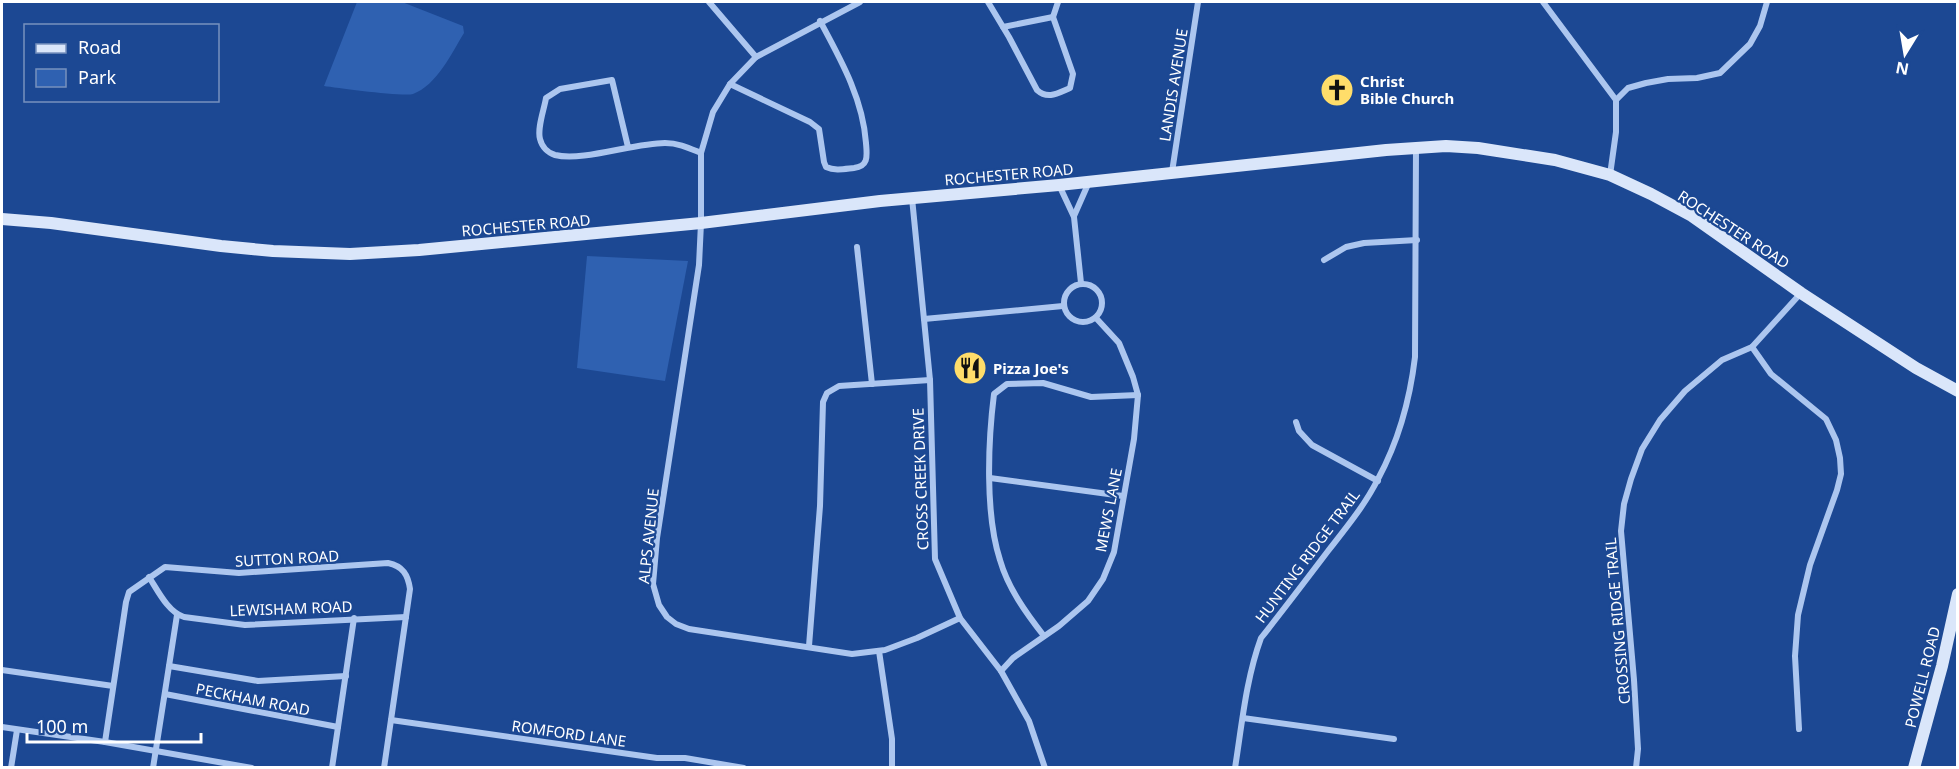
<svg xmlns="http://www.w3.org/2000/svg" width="1959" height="769" font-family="'Noto Sans',sans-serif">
  <rect width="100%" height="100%" fill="#1c4893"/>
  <g fill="#2f61b1">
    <path d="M357 2H402L463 26 464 33C451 54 437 85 413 94 404 97 338 88 324 86Z"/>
    <polygon points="587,256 688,261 665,381 577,368"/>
  </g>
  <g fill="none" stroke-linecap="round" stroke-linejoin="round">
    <g stroke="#acc6ef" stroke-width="6">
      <polyline points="709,2 756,57"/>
      <polyline points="860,2 756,57 730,84 713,112 701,153 701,223 699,265 657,538 653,584 659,605 667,617 676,624 689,629 852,654 885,650 917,638 960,618"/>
      <path d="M988 2 1009 37 1037 90C1048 100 1058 93 1070 88L1073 74 1053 17 1058 2"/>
      <polyline points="1543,2 1616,100"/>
      <polyline points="1003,27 1053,17"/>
      <path d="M730 84 810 122 819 129 824 162 826 167C835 171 844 169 854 168 869 166 867 156 866 143 863 99 841 60 820 21"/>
      <path d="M628 147 612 80 560 89 546 98C544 110 537 128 540 139 542 147 548 153 555 155 582 162 634 143 665 143 679 143 689 148 701 153"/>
      <polyline points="1172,172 1198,2"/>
      <polyline points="1610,175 1616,132 1616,100 1628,88 1646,83 1668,79 1697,78 1720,73 1750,44 1760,26 1767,2"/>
      <polyline points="1059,185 1074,217 1081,283"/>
      <polyline points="912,198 930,380 935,559 960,618 1001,671 1029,721 1045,768"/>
      <polyline points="1074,216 1089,182"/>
      <polyline points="857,247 872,384"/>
      <polyline points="1324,260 1346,247 1364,243 1417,240"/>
      <circle cx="1083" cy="303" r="19"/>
      <polyline points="924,319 1063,306"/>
      <polyline points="1752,347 1771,374 1826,419 1836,440 1840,458 1841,474 1837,490 1810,565 1798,615 1795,656 1799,729"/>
      <polyline points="1296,422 1299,431 1312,445 1378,481"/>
      <polyline points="990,478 1123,496"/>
      <path d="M149 577C158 591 168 612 184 617L245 625 406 617"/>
      <path d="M1044 636C1026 613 1008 588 1000 560 985 514 988 442 994 394L1007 384 1043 383 1091 397 1138 395"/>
      <polyline points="809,646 820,506 823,402 827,393 839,386 930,380"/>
      <polyline points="879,651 892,739 892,768"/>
      <polyline points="169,666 258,681 346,676"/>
      <polyline points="2,670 113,686"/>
      <polyline points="1001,671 1013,658 1059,626 1088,601 1103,579 1114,552 1134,439 1138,395 1133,377 1119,343 1096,318"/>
      <polyline points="165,694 338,727"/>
      <polyline points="1243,718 1394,739"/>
      <polyline points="391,720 657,758 685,758 744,768"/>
      <polyline points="2,727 105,742 252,768"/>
      <path d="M105 742 126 602 129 592 165 567 239 573 388 563C403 566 408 575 410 589L384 768"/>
      <polyline points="11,768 17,730"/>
      <polyline points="153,768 177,615"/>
      <polyline points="332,768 354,618"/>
      <path d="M1235 768C1242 724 1246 679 1261 638 1284 609 1306 580 1328 551 1346 528 1365 505 1378 479 1398 442 1410 399 1415 357L1416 148"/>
      <polyline points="1636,768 1638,749 1634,680 1621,531 1624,504 1631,479 1642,449 1660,420 1685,391 1722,360 1752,347 1801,293"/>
    </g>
    <g stroke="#dae6fa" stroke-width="12">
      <polyline points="2,219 51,223 221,246 273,251 350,254 419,250 701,223 880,201 1059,185 1386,150 1446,146 1478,148 1555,160 1610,175 1651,194 1692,216 1801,293 1916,368 1958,391"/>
      <polyline points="1914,768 1942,666 1958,594"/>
    </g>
  </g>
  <defs>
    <g id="church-disc" transform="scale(1.725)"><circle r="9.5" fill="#ffdd6a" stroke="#1c4893"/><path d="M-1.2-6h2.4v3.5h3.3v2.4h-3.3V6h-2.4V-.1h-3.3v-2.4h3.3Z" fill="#111"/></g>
    <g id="restaurant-disc" transform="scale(1.725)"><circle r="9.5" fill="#ffdd6a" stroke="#1c4893"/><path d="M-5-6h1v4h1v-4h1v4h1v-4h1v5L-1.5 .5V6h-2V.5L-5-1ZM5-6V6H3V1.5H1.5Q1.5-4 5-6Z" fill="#111"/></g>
  </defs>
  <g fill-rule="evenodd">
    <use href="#church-disc" x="1337" y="90"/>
    <use href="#restaurant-disc" x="970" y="368"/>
  </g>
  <g text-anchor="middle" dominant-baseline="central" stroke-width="4.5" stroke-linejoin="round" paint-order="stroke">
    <g font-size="15" font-weight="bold" fill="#fff" stroke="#1c4893" text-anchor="start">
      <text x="1360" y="81">Christ<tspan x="1360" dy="17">Bible Church</tspan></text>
      <text x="993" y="368">Pizza Joe's</text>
    </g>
    <g font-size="15" fill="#fff" stroke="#1c4893">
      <text transform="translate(1173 85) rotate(-81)">LANDIS AVENUE</text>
      <text transform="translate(1009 174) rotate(-5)">ROCHESTER ROAD</text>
      <text transform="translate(526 225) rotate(-5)">ROCHESTER ROAD</text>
      <text transform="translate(1734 229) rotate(33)">ROCHESTER ROAD</text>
      <text transform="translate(920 479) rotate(-92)">CROSS CREEK DRIVE</text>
      <text transform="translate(1108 510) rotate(-79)">MEWS LANE</text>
      <text transform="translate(648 536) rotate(-84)">ALPS AVENUE</text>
      <text transform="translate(1307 556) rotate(-53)">HUNTING RIDGE TRAIL</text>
      <text transform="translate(287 558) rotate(-3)">SUTTON ROAD</text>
      <text transform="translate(291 608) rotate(-2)">LEWISHAM ROAD</text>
      <text transform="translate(1617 621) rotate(-95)">CROSSING RIDGE TRAIL</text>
      <text transform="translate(1922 677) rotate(-76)">POWELL ROAD</text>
      <text transform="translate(253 699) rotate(11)">PECKHAM ROAD</text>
      <text transform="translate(569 733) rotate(8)">ROMFORD LANE</text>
    </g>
  </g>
  <rect width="1959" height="769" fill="none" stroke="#ffffff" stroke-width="6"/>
  <rect x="24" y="24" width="195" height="78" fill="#1c4893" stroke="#7791be" stroke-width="1.5"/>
  <rect x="36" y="44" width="30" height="9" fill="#dae6fa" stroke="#7791be" stroke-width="1.5"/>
  <text x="78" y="54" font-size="18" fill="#ffffff">Road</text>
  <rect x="36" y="69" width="30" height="18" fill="#2f61b1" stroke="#7791be" stroke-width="1.5"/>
  <text x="78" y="84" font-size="18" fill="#ffffff">Park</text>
  <g transform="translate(1905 54) rotate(191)" stroke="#1c4893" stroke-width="4.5" paint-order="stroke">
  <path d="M0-4.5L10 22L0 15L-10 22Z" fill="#ffffff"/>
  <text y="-9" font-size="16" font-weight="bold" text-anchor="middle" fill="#ffffff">N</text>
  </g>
  <path d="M27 733v9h174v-9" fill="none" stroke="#ffffff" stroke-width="3"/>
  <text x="36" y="733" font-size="18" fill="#ffffff" stroke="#1c4893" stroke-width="4.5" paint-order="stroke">100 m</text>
</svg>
